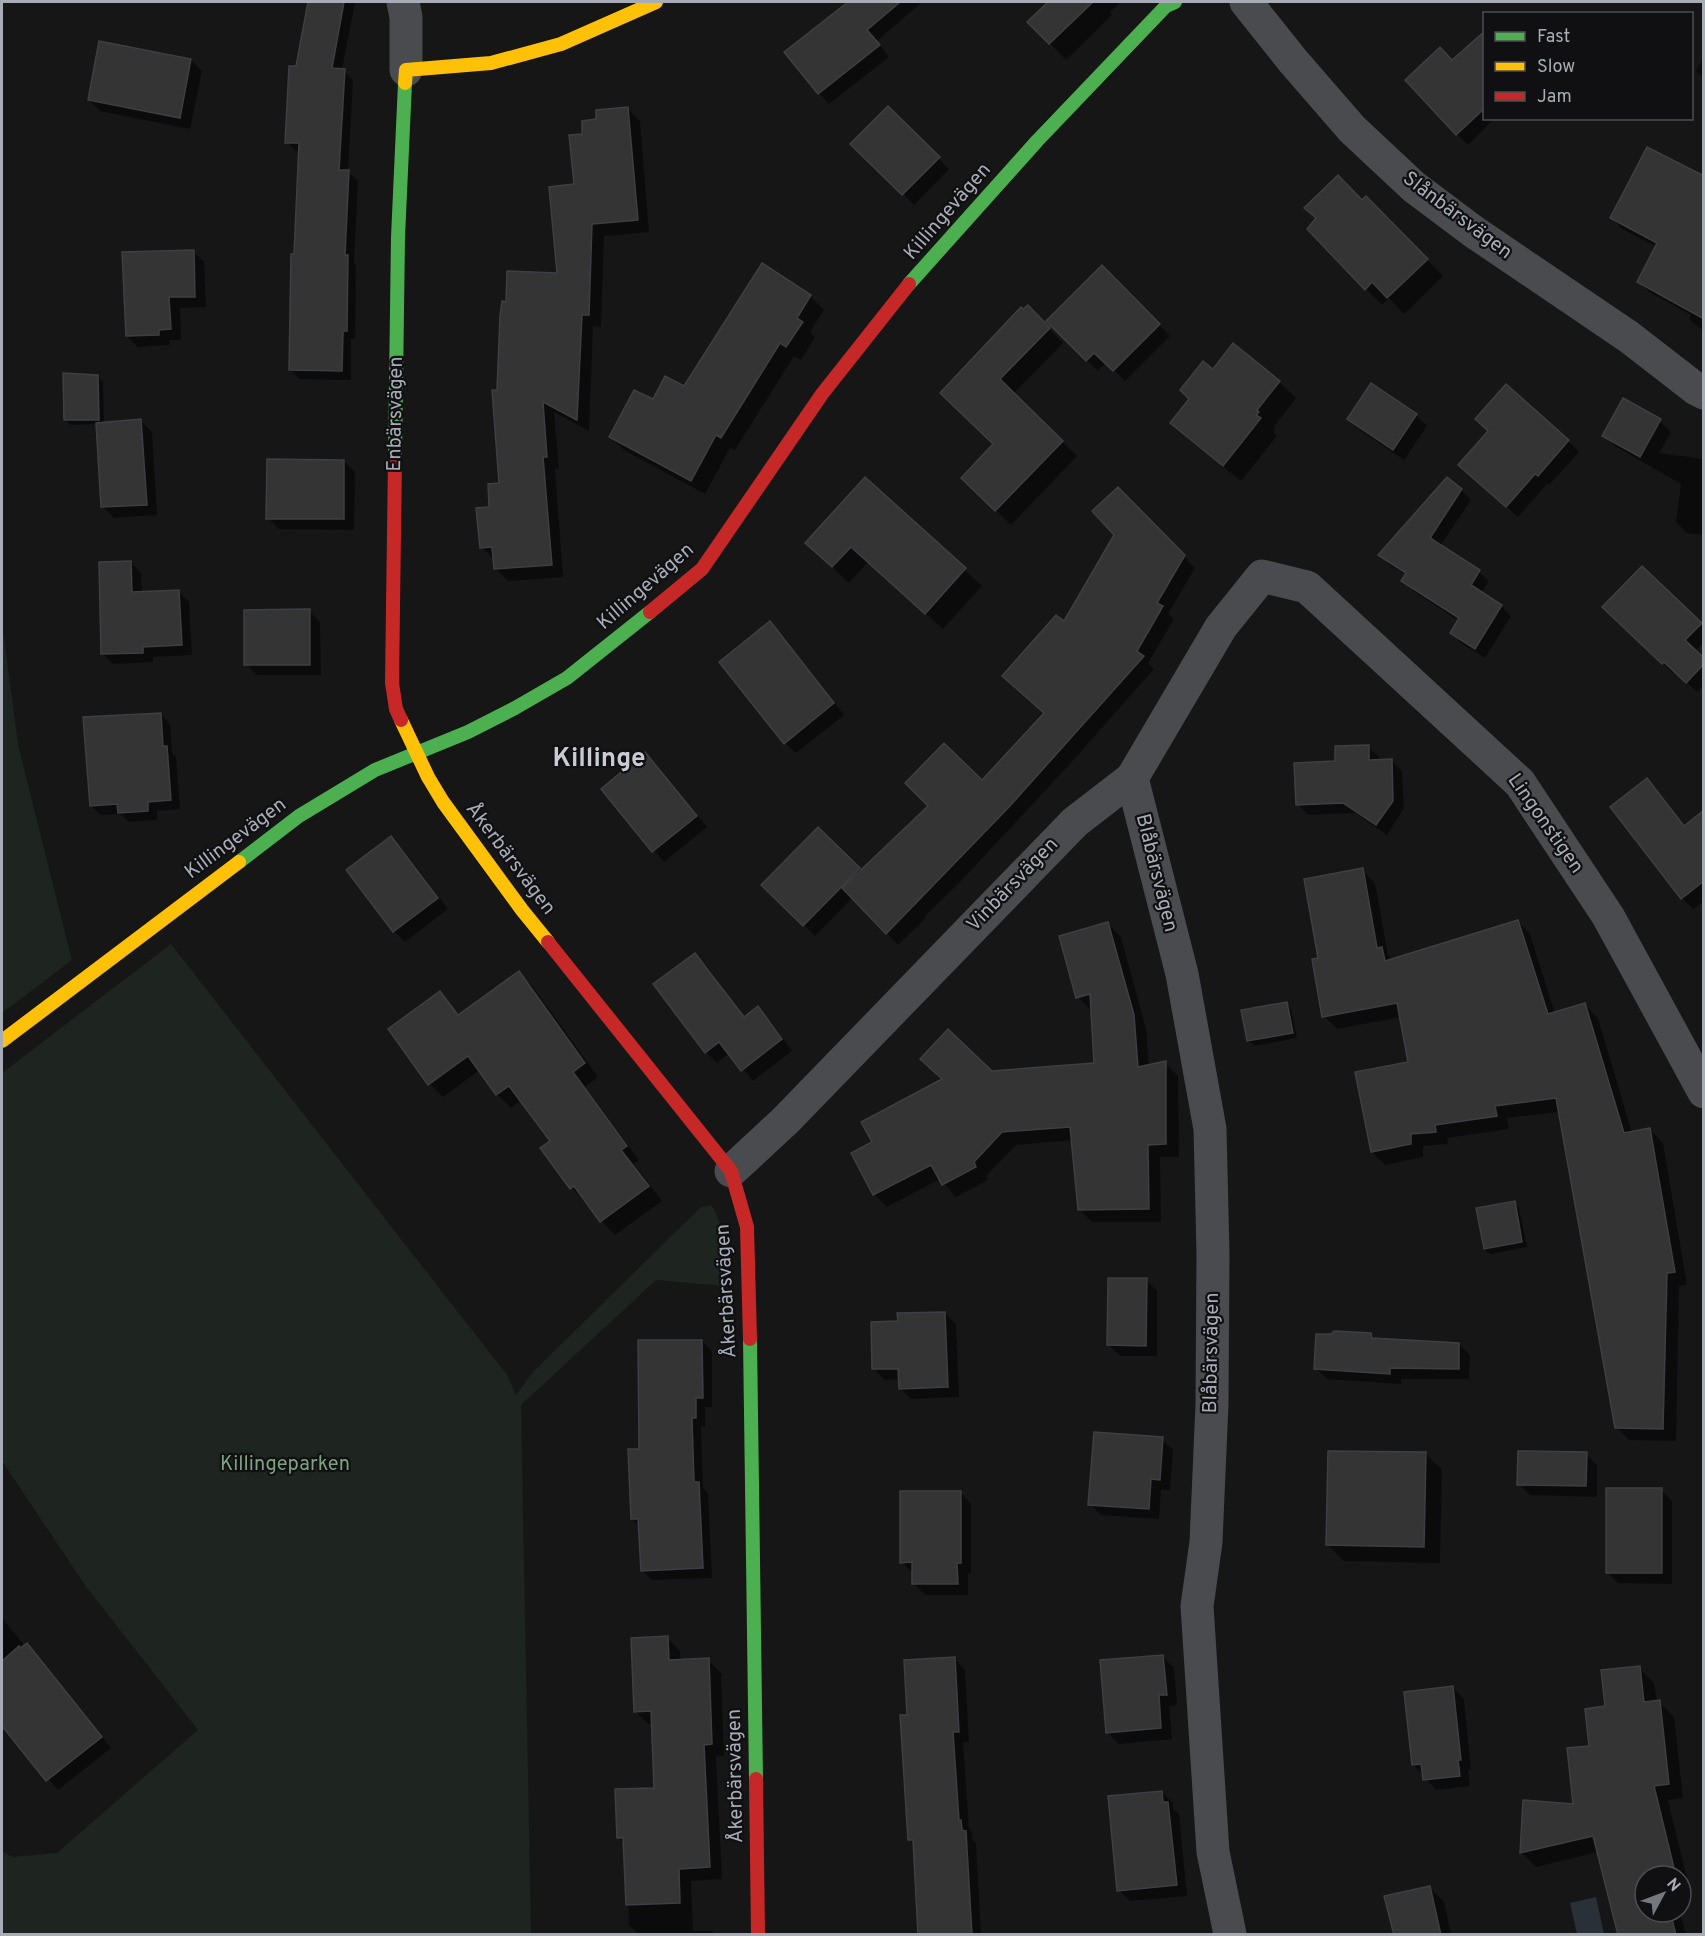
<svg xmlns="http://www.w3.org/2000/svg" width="1705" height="1936" font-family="Overpass,sans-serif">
  <rect width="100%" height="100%" fill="#161616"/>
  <g fill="#1e241f">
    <polygon points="2,623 18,744 72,960 2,1013"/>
    <path d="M171 944 507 1375 516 1395 533 1372 701 1207 711 1205C727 1226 723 1260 725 1286L656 1280 521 1405 531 1934H2V1851L12 1857 57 1853 198 1730 85 1585 2 1461V1073Z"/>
  </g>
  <polygon fill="#293037" points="1596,1897 1604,1934 1577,1934 1570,1903"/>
  <g fill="#0007">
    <polygon points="309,2 355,2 342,70 353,80 348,172 358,181 354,263 356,266 355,339 351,339 351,380 300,379 290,370 300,151 296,151 287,142"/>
    <polygon points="851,2 922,2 877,41 889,57 829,104 819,93 786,52"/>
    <polygon points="1050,2 1121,2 1110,12 1112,15 1066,60 1029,22"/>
    <polygon points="1484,33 1484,118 1495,118 1468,145 1457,134 1453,62"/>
    <polygon points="101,43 191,60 202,71 190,129 100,111 89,100"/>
    <polygon points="1704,56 1704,79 1696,71"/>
    <polygon points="888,108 949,169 914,205 852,144"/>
    <polygon points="628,109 640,121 649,232 604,236 601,327 593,326 589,431 554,412 559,469 555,469 563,577 508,581 496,569 494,560 482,547 491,508 500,484 498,392 507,303 559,275 584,135 598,121"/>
    <polygon points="1362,202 1383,214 1443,276 1404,314 1389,298 1382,305 1366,289"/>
    <polygon points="1612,218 1704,263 1704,332 1689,319 1691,315 1649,292 1639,281 1657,247 1622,229"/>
    <polygon points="193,251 204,262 206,307 180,308 181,340 169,340 170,345 138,347 127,336"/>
    <polygon points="763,265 810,296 824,310 810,332 815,337 801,360 794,356 735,450 730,448 705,494 624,450 610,436 653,401 685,388"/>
    <polygon points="1102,267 1170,336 1125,381 1106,362 1098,371 1048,321"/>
    <polygon points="1028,307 1063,343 1013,394 1077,456 1011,525 963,478 995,444 942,393"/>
    <polygon points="1213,371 1279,382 1296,398 1273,428 1275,430 1273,432 1277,436 1241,481 1189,439 1172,423"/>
    <polygon points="97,377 103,382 104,424 141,421 152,432 157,515 114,518 103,507 97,424 71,425 65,420"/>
    <polygon points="1416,415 1427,426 1404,460 1360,430 1349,419"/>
    <polygon points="1660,421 1671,432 1659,453 1704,459 1704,535 1687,533 1676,522 1681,484 1615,446 1604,436"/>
    <polygon points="1568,441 1579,452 1549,485 1547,484 1518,517 1471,475"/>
    <polygon points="344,461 355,472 354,530 279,529 268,518"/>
    <polygon points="865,479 982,586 943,629 868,562 849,583 807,543"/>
    <polygon points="1118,489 1195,568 1168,614 1174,619 1148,663 1154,669 1069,765 960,882 925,916 926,918 898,945 853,897 815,936 763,885 818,829 862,872 982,782 1045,714 1064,624 1116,535"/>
    <polygon points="1461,490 1471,500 1440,546 1479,572 1489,581 1481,593 1501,606 1511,616 1485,658 1461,643 1452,633 1459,621 1413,591 1403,581 1407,576 1390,565 1380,555"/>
    <polygon points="131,562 141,573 142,593 178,591 189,602 192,655 153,657 153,662 113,664 103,654"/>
    <polygon points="1642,568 1704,627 1704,642 1695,651 1704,660 1704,685 1697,692 1675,671 1673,673 1604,607"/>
    <polygon points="309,611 320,622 321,675 257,675 246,664"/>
    <polygon points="770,623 781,634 844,715 796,753 785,743"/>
    <polygon points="160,714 170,724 172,753 176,757 180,809 157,811 157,820 129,822 120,814 101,815 91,806"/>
    <polygon points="1368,747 1379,757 1379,761 1391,760 1402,771 1404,808 1387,835 1355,813 1308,815 1298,804 1336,763"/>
    <polygon points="645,754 707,827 664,862 603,789"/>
    <polygon points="1647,780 1658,791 1685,826 1704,812 1704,901 1693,909 1682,898"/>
    <polygon points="391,838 402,849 448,909 405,942 394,931"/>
    <polygon points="1362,870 1375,883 1388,955 1393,960 1517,921 1530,934 1555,1014 1585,1005 1598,1018 1632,1133 1650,1130 1663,1143 1687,1285 1679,1286 1676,1441 1629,1440 1616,1427 1560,1112 1507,1118 1509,1129 1447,1138 1448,1144 1423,1146 1423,1157 1385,1165 1372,1152 1410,1063 1401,1017 1337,1029 1324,1016 1320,959"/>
    <polygon points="1108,924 1121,937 1146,1029 1149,1066 1165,1063 1178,1076 1179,1157 1160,1157 1161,1222 1092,1222 1079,1209 1073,1140 1016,1145 986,1176 988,1180 956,1197 940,1179 887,1207 874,1194 853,1154 991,1072 1095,1064 1092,1010 1091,1010 1078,997"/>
    <polygon points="695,955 706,965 745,1018 758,1008 769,1019 792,1051 753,1081 730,1053 717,1063 706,1052"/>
    <polygon points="519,973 533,987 598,1077 585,1087 639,1160 634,1164 662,1201 615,1235 602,1221 587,1201 585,1202 572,1188 542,1148 552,1141 521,1100 511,1108 497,1094 480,1070 443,1097 430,1084 440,993 460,1016"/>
    <polygon points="1286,1003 1291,1009 1297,1038 1254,1046 1249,1041"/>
    <polygon points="1514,1203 1519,1208 1527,1247 1490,1254 1485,1249"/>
    <polygon points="1146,1280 1157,1291 1157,1356 1120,1356 1109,1345"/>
    <polygon points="945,1313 956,1324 959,1397 911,1399 900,1388 900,1379 885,1380 874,1369 899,1323"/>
    <polygon points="1370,1334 1376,1340 1459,1344 1470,1355 1469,1379 1401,1379 1401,1384 1327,1379 1316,1368"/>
    <polygon points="702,1341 712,1351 712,1407 705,1407 705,1427 701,1427 703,1488 708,1493 712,1578 652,1580 642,1570 640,1527 632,1519 640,1451"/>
    <polygon points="1162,1439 1173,1450 1170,1490 1161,1490 1159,1519 1101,1515 1090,1504"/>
    <polygon points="1425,1453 1442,1470 1440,1563 1344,1561 1328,1545"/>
    <polygon points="1586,1454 1597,1465 1597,1497 1530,1495 1519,1484"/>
    <polygon points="1661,1490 1672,1501 1672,1584 1618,1583 1607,1572"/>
    <polygon points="960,1492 971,1504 971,1573 968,1573 968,1595 925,1595 914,1584 913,1573 902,1562"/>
    <polygon points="2,1618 25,1646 27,1645 37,1655 111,1748 58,1790 8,1732 13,1728 2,1714"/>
    <polygon points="667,1638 680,1651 681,1661 708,1660 721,1673 724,1756 716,1757 722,1879 691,1881 693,1931 712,1931 715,1934 638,1934 629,1925 625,1844 618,1838 656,1789 653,1724 648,1724 635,1711"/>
    <polygon points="1163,1657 1174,1668 1177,1705 1169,1706 1172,1739 1119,1744 1108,1733"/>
    <polygon points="955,1659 965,1670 969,1742 963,1742 969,1829 972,1832 972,1839 976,1843 981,1934 920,1934 914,1845 909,1839"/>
    <polygon points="1639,1668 1654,1683 1657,1702 1659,1702 1674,1717 1683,1798 1668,1800 1692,1899 1681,1902 1681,1876 1645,1876 1645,1912 1680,1912 1686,1934 1619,1934 1598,1852 1536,1867 1521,1852 1575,1806 1590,1747 1607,1708"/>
    <polygon points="1453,1688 1464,1699 1471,1770 1468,1770 1470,1786 1436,1790 1413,1764"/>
    <polygon points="1162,1792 1173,1803 1173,1809 1179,1814 1187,1896 1130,1901 1119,1890"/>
    <polygon points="1430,1888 1444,1902 1451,1934 1395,1934"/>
  </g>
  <g fill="#343435" stroke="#3e3f42" stroke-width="1.5">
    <polygon points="308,2 344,2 332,68 345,69 339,170 349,170 345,255 348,255 347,331 343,331 342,371 289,370 291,254 294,254 299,143 285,143 289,66 296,66"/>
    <polygon points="848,2 900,2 867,30 880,45 818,94 784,52"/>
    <polygon points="1048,2 1093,2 1049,44 1027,22"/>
    <polygon points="1485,31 1485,108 1456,135 1405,80 1440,47 1452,60"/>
    <polygon points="99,41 191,59 180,118 88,100"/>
    <polygon points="888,106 940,157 902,195 850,144"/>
    <polygon points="628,107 638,220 592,224 589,315 582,315 577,420 543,402 547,457 543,457 552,565 494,569 492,547 480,548 476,508 489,507 488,484 499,483 492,390 497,390 500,316 502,301 506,302 507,271 557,273 549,187 574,184 569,135 582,134 582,121 596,119 596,110"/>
    <polygon points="1647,147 1704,176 1704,319 1637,282 1657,243 1610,218"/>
    <polygon points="1338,175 1362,200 1366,196 1428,259 1387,298 1372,282 1365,290 1307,229 1316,218 1304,208"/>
    <polygon points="194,250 195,297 169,297 171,329 159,330 159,335 126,336 122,252"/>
    <polygon points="762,263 811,295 797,318 803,322 786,347 780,343 721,438 716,435 691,481 609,437 634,390 653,399 665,376 684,386"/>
    <polygon points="1102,265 1160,324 1113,371 1094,353 1086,361 1046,321"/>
    <polygon points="1028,305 1050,328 1000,379 1063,441 995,511 961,478 993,444 940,393 1021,307 1023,309"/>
    <polygon points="1233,343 1280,381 1257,410 1259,412 1256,415 1261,418 1223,466 1170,423 1189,399 1180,390 1203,361 1213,369"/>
    <polygon points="63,373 98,375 99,420 64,420"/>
    <polygon points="1371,383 1417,414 1393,450 1347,419"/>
    <polygon points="1506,384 1569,440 1538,476 1535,474 1506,507 1458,465 1488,431 1475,419"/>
    <polygon points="1623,398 1661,419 1640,457 1602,436"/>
    <polygon points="141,419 147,505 101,507 96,423"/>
    <polygon points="267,459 344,460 344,519 266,519"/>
    <polygon points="865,477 966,568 925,614 851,547 832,567 805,543"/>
    <polygon points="1447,477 1462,489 1430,538 1480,570 1471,585 1502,605 1475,649 1450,633 1459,618 1401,581 1406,573 1378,555"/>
    <polygon points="1118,487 1185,555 1157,603 1163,606 1137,651 1144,656 1009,807 886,934 842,888 928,806 905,783 944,743 982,780 1044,713 1002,676 1056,615 1064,621 1114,535 1092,511"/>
    <polygon points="131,561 132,592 179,590 182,645 143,647 143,653 101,654 99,562"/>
    <polygon points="1642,566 1702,623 1685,640 1704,658 1704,664 1686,683 1664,662 1662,664 1602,607"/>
    <polygon points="310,609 310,665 244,665 244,610"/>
    <polygon points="770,621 834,703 784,744 719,662"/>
    <polygon points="161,713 163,746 167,746 171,800 148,802 148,811 118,813 117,804 90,806 83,717"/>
    <polygon points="1369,745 1369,760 1392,759 1393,801 1376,825 1343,803 1296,805 1294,763 1335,761 1335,746"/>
    <polygon points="645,752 697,816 652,852 601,789"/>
    <polygon points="1647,778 1684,826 1704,810 1704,881 1681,899 1610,807"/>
    <polygon points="818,827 860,868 803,926 761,885"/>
    <polygon points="391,836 438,898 393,932 346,870"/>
    <polygon points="1363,868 1377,948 1382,947 1385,961 1518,920 1548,1014 1585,1003 1624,1133 1650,1128 1675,1272 1667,1273 1663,1429 1615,1428 1556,1098 1495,1106 1497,1116 1435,1125 1436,1132 1411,1134 1411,1144 1371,1152 1355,1072 1408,1062 1397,1003 1322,1017 1312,959 1318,958 1304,879"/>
    <polygon points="1108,922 1134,1015 1138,1067 1166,1061 1166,1144 1148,1145 1149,1209 1078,1210 1070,1127 1002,1132 974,1162 976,1167 942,1185 931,1165 873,1195 851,1153 872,1142 861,1122 942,1079 920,1059 948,1029 992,1071 1094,1063 1090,994 1076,998 1059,936"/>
    <polygon points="695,953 744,1017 758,1006 782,1039 741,1071 719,1042 705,1053 653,984"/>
    <polygon points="519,971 585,1063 573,1072 627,1146 621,1150 649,1186 600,1222 574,1186 570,1189 540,1148 550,1141 509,1086 496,1095 468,1056 428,1085 388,1029 440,991 458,1015"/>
    <polygon points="1287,1002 1293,1033 1247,1041 1241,1010"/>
    <polygon points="1515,1201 1522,1242 1484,1249 1476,1208"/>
    <polygon points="1108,1278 1147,1278 1146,1346 1107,1345"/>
    <polygon points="945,1312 948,1387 899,1389 898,1369 872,1369 871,1322 898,1321 897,1313"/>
    <polygon points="1334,1331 1371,1333 1372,1338 1459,1343 1459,1369 1390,1368 1390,1374 1314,1369 1316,1334 1331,1334"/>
    <polygon points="638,1340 702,1340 703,1398 696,1398 696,1418 692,1418 694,1482 699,1482 703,1568 641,1571 638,1519 631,1519 628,1449 639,1449"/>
    <polygon points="1094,1432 1163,1437 1160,1480 1151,1479 1149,1509 1088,1505"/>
    <polygon points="1328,1451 1426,1452 1424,1547 1326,1545"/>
    <polygon points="1518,1451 1587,1452 1586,1486 1517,1485"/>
    <rect x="1606" y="1488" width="56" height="85"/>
    <polygon points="900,1491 961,1491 961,1563 957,1563 958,1584 912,1584 912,1562 900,1563"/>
    <polygon points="668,1636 669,1660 709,1658 712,1744 704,1745 710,1867 679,1869 680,1903 626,1905 623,1838 617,1838 615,1789 654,1788 651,1711 634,1712 631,1638"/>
    <polygon points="27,1643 102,1737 46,1781 2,1726 2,1661 19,1646 20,1648"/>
    <polygon points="1163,1655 1167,1695 1159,1695 1161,1728 1106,1733 1100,1660"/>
    <polygon points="955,1657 959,1732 953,1732 959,1820 961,1820 962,1830 966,1831 972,1935 918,1935 913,1840 908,1840 900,1715 907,1715 904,1660"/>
    <polygon points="1640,1666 1644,1702 1660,1700 1669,1784 1654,1786 1676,1876 1645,1876 1645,1912 1670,1912 1676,1935 1618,1935 1593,1836 1520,1853 1523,1800 1573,1804 1567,1748 1589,1746 1585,1709 1605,1706 1601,1670"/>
    <polygon points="1453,1686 1461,1760 1458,1760 1460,1776 1423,1780 1421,1764 1412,1765 1404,1692"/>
    <polygon points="1162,1791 1163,1802 1168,1802 1177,1885 1117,1891 1108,1796"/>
    <polygon points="1430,1886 1441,1935 1394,1935 1384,1896"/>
  </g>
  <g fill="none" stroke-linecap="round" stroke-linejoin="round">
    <g stroke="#4a4b4e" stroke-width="33">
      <polyline points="403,2 406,17 406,70"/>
      <polyline points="1246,2 1293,61 1352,129 1414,187 1474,232 1629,337 1696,389 1704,393"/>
      <polyline points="1132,778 1182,974 1210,1129 1213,1253 1212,1404 1206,1542 1197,1606 1213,1852 1230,1934"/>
      <polyline points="731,1171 785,1121 1075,822 1132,778 1221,627 1262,576 1307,587 1520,783 1608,916 1704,1092"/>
    </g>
    <g stroke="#4caf50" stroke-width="14">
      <polyline points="909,284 1037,141 1166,6 1175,2"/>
      <polyline points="395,458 398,237 405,83"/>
      <polyline points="239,862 299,816 375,770 468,732 515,708 567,678 650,612"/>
      <polyline points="750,1339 756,1779"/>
    </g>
    <g stroke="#ffc107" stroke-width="14">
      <polyline points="405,83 406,70 491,63 561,44 656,2"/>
      <polyline points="401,720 428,777 443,802 522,910 548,942"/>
      <polyline points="2,1041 239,862"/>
    </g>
    <g stroke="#c62828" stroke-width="14">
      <polyline points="395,458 392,683 396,709 401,720"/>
      <polyline points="650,612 702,569 822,394 909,284"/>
      <polyline points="548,942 731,1171 747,1227 750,1339"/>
      <polyline points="756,1779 758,1934"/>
    </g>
  </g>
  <g text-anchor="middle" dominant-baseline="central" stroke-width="4.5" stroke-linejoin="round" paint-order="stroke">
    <g font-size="20" fill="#a7acb7" stroke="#101012">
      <text transform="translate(948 212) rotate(-49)">Killingevägen</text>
      <text transform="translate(1457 216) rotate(37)">Slånbärsvägen</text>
      <text transform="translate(396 414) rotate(-89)">Enbärsvägen</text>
      <text transform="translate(646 587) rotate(-41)">Killingevägen</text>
      <text transform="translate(1545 824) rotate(55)">Lingonstigen</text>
      <text transform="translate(236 839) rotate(-37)">Killingevägen</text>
      <text transform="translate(510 859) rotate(53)">Åkerbärsvägen</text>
      <text transform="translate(1156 873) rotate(76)">Blåbärsvägen</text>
      <text transform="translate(1013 885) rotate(-46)">Vinbärsvägen</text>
      <text transform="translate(727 1291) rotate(-93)">Åkerbärsvägen</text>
      <text transform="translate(1212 1353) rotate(-89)">Blåbärsvägen</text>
      <text transform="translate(736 1776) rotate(-91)">Åkerbärsvägen</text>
    </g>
    <g font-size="20" fill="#7ea180" stroke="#101012">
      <text x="285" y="1465">Killingeparken</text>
    </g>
    <g font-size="26" font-weight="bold" fill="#c8cbd3" stroke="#101012">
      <text x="599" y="759">Killinge</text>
    </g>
  </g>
  <rect width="1705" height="1936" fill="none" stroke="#a7acb7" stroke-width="6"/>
  <rect x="1483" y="12" width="210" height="108" fill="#101012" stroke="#4c4e54" stroke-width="1.5"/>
  <rect x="1495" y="32" width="30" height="9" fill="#4caf50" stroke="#4c4e54" stroke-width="1.5"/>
  <text x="1537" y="42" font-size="18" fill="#a7acb7">Fast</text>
  <rect x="1495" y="62" width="30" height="9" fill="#ffc107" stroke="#4c4e54" stroke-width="1.5"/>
  <text x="1537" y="72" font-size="18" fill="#a7acb7">Slow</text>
  <rect x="1495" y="92" width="30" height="9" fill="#c62828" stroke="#4c4e54" stroke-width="1.5"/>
  <text x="1537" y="102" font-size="18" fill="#a7acb7">Jam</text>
  <g transform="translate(1663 1894) rotate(49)"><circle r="28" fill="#101012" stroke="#4c4e54" stroke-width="1.5"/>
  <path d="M0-4.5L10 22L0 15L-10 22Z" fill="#74787f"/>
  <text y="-9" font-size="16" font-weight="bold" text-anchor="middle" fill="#a7acb7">N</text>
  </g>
</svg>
